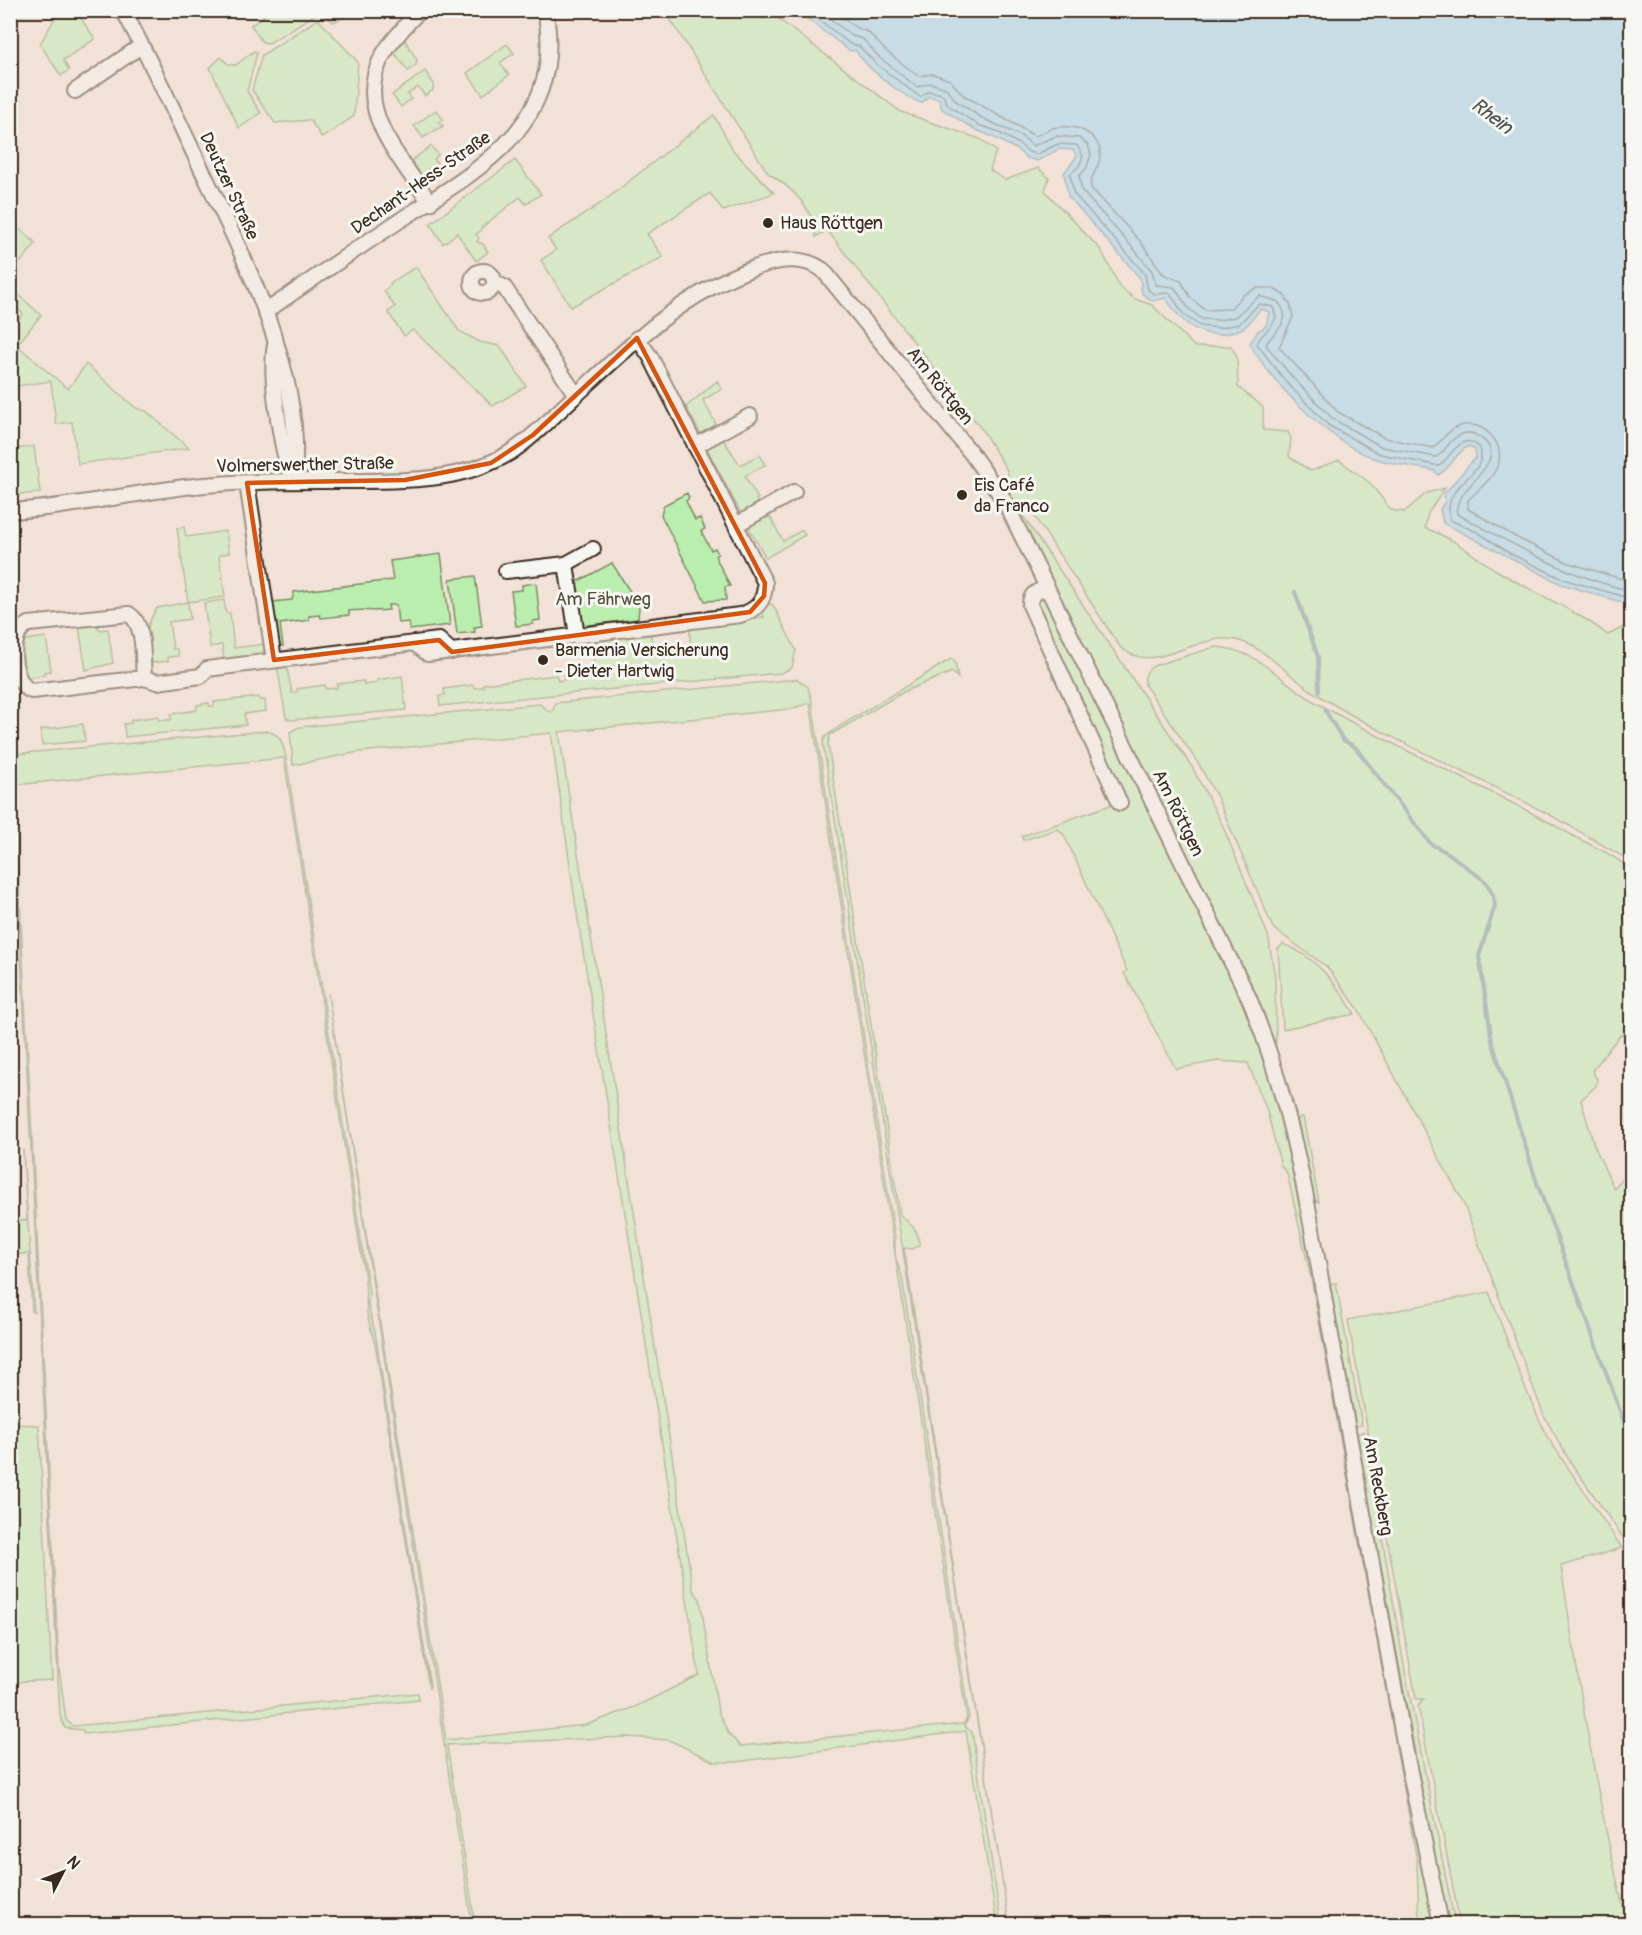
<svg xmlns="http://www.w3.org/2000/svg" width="1642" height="1935" font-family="Pangolin,sans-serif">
  <rect width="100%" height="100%" fill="#f1e1d7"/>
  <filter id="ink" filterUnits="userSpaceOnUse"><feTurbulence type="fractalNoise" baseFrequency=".0167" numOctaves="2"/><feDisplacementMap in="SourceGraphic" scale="12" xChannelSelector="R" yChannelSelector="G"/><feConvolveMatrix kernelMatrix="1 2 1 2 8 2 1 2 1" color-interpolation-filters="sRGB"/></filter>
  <g filter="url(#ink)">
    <g fill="#baeeaf" stroke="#7a8c66" stroke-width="1.5" fill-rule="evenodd">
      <polygon points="59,11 76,11 95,39 63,60 69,70 61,76 40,44"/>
      <polygon points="359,11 333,22 323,12 319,12 269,43 262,42 251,25 264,16 260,11"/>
      <path d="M665 11H768L901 112 980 139 996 151 990 170 1005 180 1038 168 1049 178 1045 191 1101 250 1120 287 1135 299 1152 305 1195 347 1231 346 1237 357 1238 387 1263 407V430L1288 432 1291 438 1289 457 1311 471 1339 460 1370 483 1391 510 1404 512 1427 493 1445 488 1428 513 1425 528C1456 539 1469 553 1496 570 1533 593 1573 608 1608 635L1631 623V861C1603 846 1577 829 1548 814 1472 774 1391 741 1318 695 1291 679 1270 651 1240 641 1198 628 1156 679 1120 647L1029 508 1012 498 1007 489 1008 472 983 431 827 230 816 237C815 209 791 187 768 173Z"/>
      <polygon points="318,19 358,62 354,116 322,138 310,120 275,123 252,90 262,55"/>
      <polygon points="404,39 417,60 416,65 408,71 393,51"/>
      <polygon points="507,44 514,53 500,63 509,75 483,95 467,73"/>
      <polygon points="254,51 257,53 247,91 261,113 239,128 210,68 221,57 228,64 236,65"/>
      <polygon points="425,71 434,84 433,90 425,96 418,87 408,94 411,99 401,107 392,95"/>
      <polygon points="436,110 443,119 439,122 443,126 423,138 414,126"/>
      <polygon points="714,115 733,150 774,193 723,211 710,193 647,234 663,257 571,307 541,260 556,250 548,238 600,204"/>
      <polygon points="431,146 438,155 434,159 437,163 428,169 433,177 424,178 411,161"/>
      <polygon points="515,160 541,194 526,204 520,197 481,228 482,230 476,234 479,238 477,242 483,244 488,252 476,261 457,233 443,244 430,224"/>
      <polygon points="11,222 36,243 20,263 11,255"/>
      <polygon points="416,267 459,331 480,342 500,346 526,386 493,406 413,330 404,336 388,312 395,307 384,291 391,285 390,283"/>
      <polygon points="11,288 41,315 17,345 68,389 86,364 136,408 146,411 189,448 78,464 72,422 56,424 51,381 11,387 11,329 23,314 11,302"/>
      <polygon points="717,381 722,389 703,400 716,424 714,425 717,431 703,438 686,407"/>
      <polygon points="721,436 740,465 760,455 765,465 745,476 758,499 756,500 759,506 742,515 705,445"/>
      <polygon points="34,446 40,493 11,495 11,450"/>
      <polygon points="687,493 689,498 686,501 695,520 700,518 705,529 701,531 711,550 715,548 718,554 715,556 730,586 725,587 726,600 705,601 661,515 664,505"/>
      <polygon points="764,513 767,518 770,517 783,541 802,530 805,535 766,558 746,523"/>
      <polygon points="1021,513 1192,767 1222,824 1268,935 1275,978 1276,1044 1019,516"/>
      <path d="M184 527 186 537 226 531 229 553 219 555 225 597 188 602 190 619 169 622 173 649H177L179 656 168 657V661L149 663C146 639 143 629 157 608L188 602 177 528Z"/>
      <path d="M441 554 450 625 410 630 409 622 398 623 396 605H388L389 610C372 612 363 609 349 611V615L321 618 320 615 309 616V620L280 624 283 646 278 645 272 602 292 600 294 592 393 580 390 561Z"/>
      <polygon points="612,563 639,606 638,619 581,626 575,583"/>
      <polygon points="475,576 482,626 474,627 475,632 457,634 450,579"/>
      <polygon points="536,583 540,620 533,621 533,624 516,626 511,591 522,590 522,585"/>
      <polygon points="1042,596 1046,597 1240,995 1266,1058 1288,1136 1435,1924 1419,1924 1417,1861 1312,1283 1287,1173 1281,1166 1267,1111 1248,1063 1217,1061 1176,1069 1124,973 1127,971 1064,835 1058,829 1023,840 1022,836 1125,800 1040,616 1037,604"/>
      <polygon points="224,600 226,613 230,613 234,648 265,644 266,648 259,656 224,660 222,645 210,647 204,603"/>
      <polygon points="765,603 773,605 796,650 792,668 781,673 440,706 439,696 445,695 444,689 473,685 474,688 483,687 483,684 556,675 558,681 564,680 564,674 589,671 590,677 595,676 592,645 603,636 650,631 653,650 659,650 660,656 686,653 685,648 690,647 690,626 764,617 761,609"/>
      <polygon points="98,625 99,630 108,629 113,663 86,670 79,627"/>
      <polygon points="46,637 51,671 44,672 44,675 24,678 19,641"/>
      <path d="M1215 647C1259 649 1281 683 1317 703 1402 752 1493 789 1577 838 1594 847 1620 857 1631 872V1032L1620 1035 1592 1071 1597 1079 1596 1086 1581 1100 1594 1145 1614 1189 1631 1170V1204L1627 1210 1632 1222 1631 1549 1569 1460 1544 1416 1463 1202 1357 1007 1327 967 1273 928 1217 797 1198 763 1145 685C1144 675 1146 672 1153 666Z"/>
      <path d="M951 659 955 662 958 678 952 672 905 691 830 735 828 744 900 1215C911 1225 919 1229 919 1245L913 1249 904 1248 1009 1924 823 743 825 737 840 726Z"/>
      <polygon points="282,663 287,668 292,693 297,692 297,689 325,685 326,689 337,688 337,684 364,681 364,685 377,683 377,680 402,676 406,710 291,720 286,718 277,665"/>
      <path d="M797 679 808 687 812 702 895 1239V1256L902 1277 969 1718 964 1726 972 1732 1001 1924H997L966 1731 736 1762H715L669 1740 628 1737 447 1745 475 1924H472L328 994 446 1740 586 1725 637 1706 699 1675 576 907 551 733 359 752 293 765 290 732 299 727 540 704 549 712 553 711 555 703ZM810 703 967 1719 963 1724 740 1746 728 1733 718 1711 700 1599 693 1590 559 732 790 709Z"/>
      <polygon points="258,697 259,700 265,700 266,711 244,714 246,725 125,737 124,724 131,723 131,720 158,716 159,720 171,720 171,714 197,710 197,705 209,703 209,706 214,706 214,702"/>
      <polygon points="83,724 85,741 42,745 40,730"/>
      <path d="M267 731C282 734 283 745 286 758L369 1292 368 1306 375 1332 430 1686 429 1689 376 1349 367 1314 365 1279 284 758 14 785 59 1668 66 1720 73 1726 418 1693 419 1700 84 1734 83 1730 65 1728 60 1716 11 759 14 754Z"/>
      <path d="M1283 944C1315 955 1338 986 1355 1014L1283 1029 1278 949Z"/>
      <polygon points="1300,1117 1303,1117 1319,1202 1314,1200 1297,1121"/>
      <polygon points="23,1149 34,1312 32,1312 29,1254 11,1254 11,1221 27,1220"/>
      <polygon points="1333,1283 1336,1283 1362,1425 1356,1426 1330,1286"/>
      <path d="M1489 1292 1524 1385 1546 1435 1622 1548 1561 1566C1579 1686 1598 1806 1627 1924H1460L1418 1706 1424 1699H1416L1348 1320Z"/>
      <polygon points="11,1424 39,1425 52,1680 11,1682"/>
      <polygon points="1364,1431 1405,1671 1455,1924 1448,1924 1435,1862 1357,1434"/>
    </g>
    <path fill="#94d4f6" stroke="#7090a0" stroke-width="1.5" d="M797 11H1631V605L1561 584 1443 523 1440 509 1445 501 1444 494 1476 457 1475 450 1469 446C1455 452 1451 469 1438 475L1435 471C1417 467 1397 465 1380 460 1336 448 1270 383 1250 343L1258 331 1266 326 1269 312 1261 309C1254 315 1249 326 1241 329 1207 344 1182 326 1166 298L1153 301 1142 294 1140 278 1068 196 1064 173 1077 156 1073 150 1059 149 1037 161 1027 158 1016 149 991 136 976 130 942 109 939 99 929 96 922 103C903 98 866 67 855 50L850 51Z"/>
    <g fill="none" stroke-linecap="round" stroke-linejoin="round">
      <g stroke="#5f6e74" stroke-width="1.5">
        <path d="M807 10 850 44 859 46 876 64 920 97 929 91 942 94 948 105 978 125 994 130 1019 144 1029 152 1037 154 1058 144 1077 145 1083 156 1079 166 1070 174 1074 194 1145 274 1148 290 1154 294 1170 293 1184 315 1200 326 1219 328 1239 324 1259 304 1273 307 1276 318C1271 330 1260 334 1257 344L1287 383 1328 425 1380 454 1439 466C1452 456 1462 429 1480 448 1489 478 1441 480 1450 520L1479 533 1511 554 1563 579 1632 599"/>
        <path d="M819 10 852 36 863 39 880 58 917 87 930 83 946 88 956 101 982 118 1023 137 1033 146 1056 136 1079 138 1088 145 1091 155 1086 169 1079 176 1082 191 1133 248 1152 271 1156 285 1174 287 1189 309 1202 319 1219 320 1235 317 1259 296 1277 301C1297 322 1271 332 1266 345L1293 378 1333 419 1382 447 1436 457C1446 452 1448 440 1460 435 1466 432 1472 432 1478 436 1518 460 1451 487 1457 514 1514 544 1567 577 1632 591"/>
        <path d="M834 10 855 27 868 32 886 51 918 76 933 74 950 80 963 95 1035 136C1043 134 1049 128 1057 127 1078 124 1106 136 1099 162 1096 173 1089 177 1091 188L1140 241 1163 274 1181 281 1191 298 1205 310 1230 309 1243 295 1257 288H1272L1284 295 1290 304 1293 317 1279 347 1338 412 1385 438 1433 448C1442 442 1445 432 1457 427 1480 417 1506 441 1498 465 1492 480 1479 489 1468 500V509L1519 539 1569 563 1632 582"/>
      </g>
      <g stroke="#7090a0" stroke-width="4">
        <polyline points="1295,592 1318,657 1319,691"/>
        <polyline points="1325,710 1343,740 1355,747 1431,844 1448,853 1486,882 1493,895 1495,906 1479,956 1492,1041 1537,1183 1632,1444"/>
      </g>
      <g stroke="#3b2a1e" stroke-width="18">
        <g id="minor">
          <path d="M123 10C151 61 175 114 200 166 243 255 308 381 293 481"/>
          <path d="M421 10C410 19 405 27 396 37 342 98 395 149 430 203"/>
          <polyline points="75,91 141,46"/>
          <circle cx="483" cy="282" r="11"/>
          <polyline points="495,283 504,287 576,395"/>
          <path d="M265 312C314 278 363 244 413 212 491 163 566 116 545 10"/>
          <path d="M275 345C269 376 281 449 292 479"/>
          <polyline points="695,446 750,416"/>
          <polyline points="247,483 274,660"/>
          <path d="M10 511C69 508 127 494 185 487 230 482 276 481 321 481 383 480 455 487 511 452 533 438 552 417 572 399 628 347 681 294 754 268 777 260 802 255 823 270L971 453 1004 500 1249 998C1278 1070 1293 1131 1308 1207L1406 1753 1441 1924"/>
          <polyline points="736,525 794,492"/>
          <polyline points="566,564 593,549"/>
          <polyline points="506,571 566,564 577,636"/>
          <path d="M1047 587C1037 592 1030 593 1030 605L1120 803"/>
          <path d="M414 643 428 654 740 615C757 610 765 601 765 583L650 356 637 338"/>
          <path d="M144 678C142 659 146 625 129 614L29 624C6 632 12 686 32 691L144 678 157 682 201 676 207 669 439 640 452 652"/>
        </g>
      </g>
      <use href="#minor" stroke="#f6f6f2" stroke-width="14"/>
    </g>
  </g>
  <path d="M0 0H1642V1935H0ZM637 338 765 583 764 596 750 612 452 652 439 640 274 660 247 483 405 480 491 463 533 435Z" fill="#f1e1d7" fill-opacity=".55" fill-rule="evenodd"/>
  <path fill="none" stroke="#d7540e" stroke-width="4.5" stroke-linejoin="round" d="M637 338 765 583 764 596 750 612 452 652 439 640 274 660 247 483 405 480 491 463 533 435Z"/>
  <g fill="#3b2a1e" stroke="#f6f6f2" stroke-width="2">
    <circle cx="768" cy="223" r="6"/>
    <circle cx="962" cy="495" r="6"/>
    <circle cx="543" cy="660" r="6"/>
  </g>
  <g text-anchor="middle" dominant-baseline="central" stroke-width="6" stroke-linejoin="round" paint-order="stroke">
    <g font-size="18" fill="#3b2a1e" stroke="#f6f6f2">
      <text transform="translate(421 183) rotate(-35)">Dechant-Hess-Straße</text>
      <text transform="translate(229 186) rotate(65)">Deutzer Straße</text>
      <text transform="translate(940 386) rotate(51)">Am Röttgen</text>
      <text transform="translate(305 465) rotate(-1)">Volmerswerther Straße</text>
      <text transform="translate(1178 813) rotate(64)">Am Röttgen</text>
      <text transform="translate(1378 1486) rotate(80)">Am Reckberg</text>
    </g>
    <g font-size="18" fill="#3b2a1e" stroke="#f6f6f2" text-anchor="start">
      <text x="780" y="223">Haus Röttgen</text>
      <text x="974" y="485">Eis Café<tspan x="974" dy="21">da Franco</tspan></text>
      <text x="555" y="650">Barmenia Versicherung<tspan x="555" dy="21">- Dieter Hartwig</tspan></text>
    </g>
    <g font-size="18" fill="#54513b" stroke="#f6f6f2">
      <text x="603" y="599">Am Fährweg</text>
    </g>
    <g font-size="20" font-style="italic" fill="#515454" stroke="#f6f6f2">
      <text transform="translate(1492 116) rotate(37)">Rhein</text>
    </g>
  </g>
  <rect width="1642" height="1935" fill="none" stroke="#f6f6f2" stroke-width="36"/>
  <rect x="18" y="18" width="1606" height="1899" fill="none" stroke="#3b2a1e" stroke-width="2" filter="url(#ink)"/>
  <g transform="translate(63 1872) rotate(48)" stroke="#f6f6f2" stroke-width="4.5" paint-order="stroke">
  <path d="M0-4.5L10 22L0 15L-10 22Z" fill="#3b2a1e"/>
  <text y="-9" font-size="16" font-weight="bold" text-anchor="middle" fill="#3b2a1e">N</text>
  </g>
</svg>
